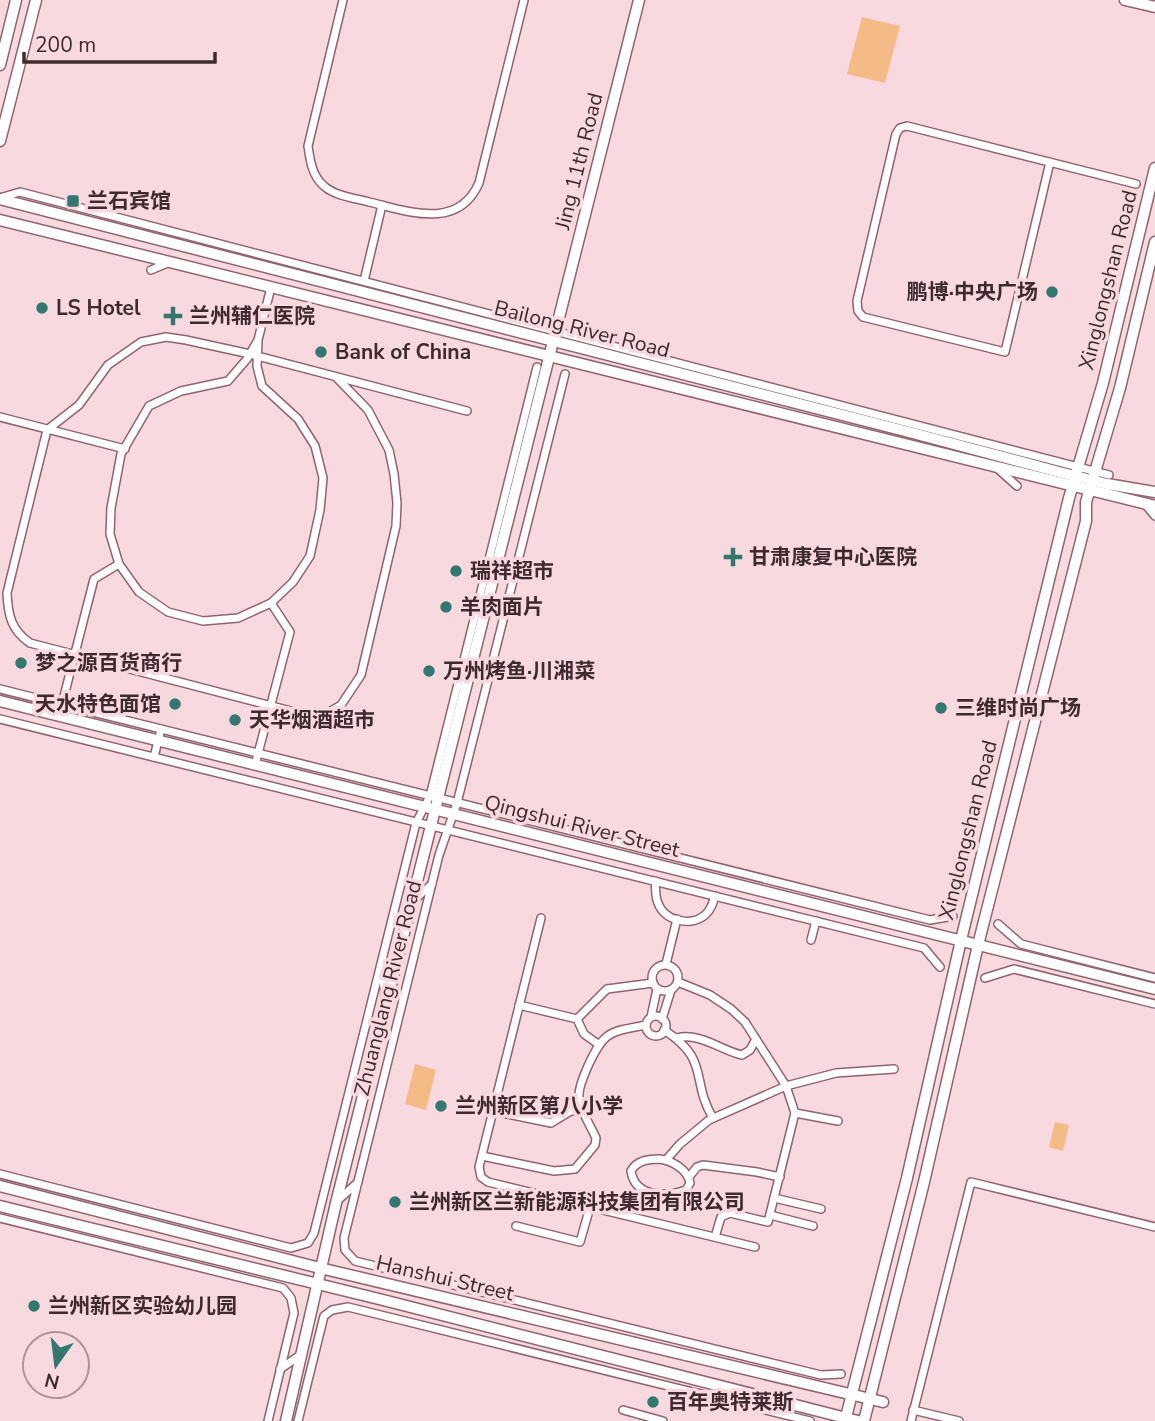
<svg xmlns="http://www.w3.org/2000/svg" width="1155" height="1421" font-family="'Nunito Sans','Noto Sans SC',sans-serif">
  <rect width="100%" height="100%" fill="#f9d9e0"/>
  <g fill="#f5bb87">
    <polygon points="862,17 900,26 885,83 847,74"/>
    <polygon points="415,1064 436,1070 426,1110 405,1104"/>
    <polygon points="1055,1122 1069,1125 1063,1151 1049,1147"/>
  </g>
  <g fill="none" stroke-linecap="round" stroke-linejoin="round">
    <g stroke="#91636f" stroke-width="10">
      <g id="street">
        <path d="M343 0 308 146C310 160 312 176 324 186 335 196 354 198 369 202 407 211 458 231 479 183L524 0"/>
        <polyline points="1050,162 1005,352 863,317 858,311 857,301 896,134 900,128 907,126 1136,184"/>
        <polyline points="0,198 20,192 1109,475"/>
        <polyline points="151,270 170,262"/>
        <polyline points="364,281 382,205"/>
        <polyline points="258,340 247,359 228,381 181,391 149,406 121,454 111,508 110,534 119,564 139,592 168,612 203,621 238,618 271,603 293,582 310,556 320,510 323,478 315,446 298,419 262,386 257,366 258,340 271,287"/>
        <polyline points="565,374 457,803 439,855 344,1238 345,1250 355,1261 821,1375 841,1374"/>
        <path d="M336 377 368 410 389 450 394 474 397 503 396 526 361 675 341 705 326 714 310 716 30 643C11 630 8 615 7 593L47 430 79 405 108 365 141 342 166 337 186 340 250 354 467 411"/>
        <polyline points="0,417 125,449"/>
        <polyline points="998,469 1017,486"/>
        <polyline points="1144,503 1155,516"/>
        <polyline points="0,689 930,920 953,916"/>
        <polyline points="62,704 94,579 119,564"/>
        <polyline points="0,719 924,948 940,967"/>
        <polyline points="154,757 161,729"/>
        <polyline points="255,765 290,632 271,603"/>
        <path d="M655 881C656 888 655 897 658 903 664 921 691 927 705 915 711 910 713 903 715 896"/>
        <polyline points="412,902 432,884"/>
        <polyline points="541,918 479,1167 481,1177 488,1182 755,1247"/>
        <polyline points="998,924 1021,944 1155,978"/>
        <polyline points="811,940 816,921"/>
        <polyline points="666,964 677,919"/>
        <circle cx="665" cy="978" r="13"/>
        <polyline points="381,972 386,998"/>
        <polyline points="985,978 1014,969 1155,1004"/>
        <polyline points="678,982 710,995 731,1009 745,1022 786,1086 795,1113 768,1222 730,1213 721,1217 715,1237"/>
        <polyline points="519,1005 577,1019"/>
        <circle cx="656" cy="1026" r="10"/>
        <polyline points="651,1017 657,989"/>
        <polyline points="577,1019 607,989 653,983"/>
        <polyline points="577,1019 584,1034 598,1044"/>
        <polyline points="662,1019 671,990"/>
        <path d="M664 1030C711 1060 690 1080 713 1118"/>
        <path d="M677 1038C700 1032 722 1051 742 1055L750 1050 756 1039"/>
        <polyline points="493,1111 551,1123 569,1112 582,1108"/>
        <polyline points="795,1113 838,1121"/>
        <path d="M482 1156 554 1171 575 1169 595 1145 596 1138C591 1126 580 1111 579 1097 578 1088 584 1075 588 1066 604 1031 609 1032 646 1025"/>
        <path d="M660 1159C673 1161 688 1170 690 1183L686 1190C667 1197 635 1198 631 1171 637 1160 649 1159 660 1159Z"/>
        <polyline points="666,1160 680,1144 709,1120 786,1086 836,1073 894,1069"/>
        <polyline points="0,1174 291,1248 308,1243 314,1233 416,823 430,796 537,367"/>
        <polyline points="689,1177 697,1167 703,1165 757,1172 780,1177"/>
        <polyline points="774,1198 821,1209"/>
        <polyline points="336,1202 356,1184"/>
        <polyline points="770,1215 813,1226"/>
        <polyline points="0,1218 283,1288 291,1298 294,1313 268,1421"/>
        <polyline points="516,1226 580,1242 590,1207"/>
        <polyline points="280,1369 299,1356"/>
        <polyline points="623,1410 663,1421"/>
        <polyline points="913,1410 959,1421"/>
        <polyline points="298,1421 324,1316 332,1310 348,1307 810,1421"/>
        <polyline points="911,1421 971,1182 1155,1227"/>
      </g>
    </g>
    <g stroke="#91636f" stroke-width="13">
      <g id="secondary">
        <polyline points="1125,0 1155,7"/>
        <polyline points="0,65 16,0"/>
        <polyline points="0,141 36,0"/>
        <polyline points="0,199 905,431 1063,473 1107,484 1155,492"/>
        <polyline points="0,220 1155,506"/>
        <polyline points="0,701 1155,989"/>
        <polyline points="0,1186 320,1268 883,1402"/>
        <polyline points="0,1206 383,1300 858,1421"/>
        <polyline points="286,1421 336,1203 639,0"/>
        <polyline points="845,1421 907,1178 961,940 1069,498 1103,383 1155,168"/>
        <polyline points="864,1421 924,1182 978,945 1086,521 1086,502 1120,388 1155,242"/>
      </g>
    </g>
    <use href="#street" stroke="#fff" stroke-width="7"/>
    <use href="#secondary" stroke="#fff" stroke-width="10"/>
  </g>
  <g fill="#32786e" stroke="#f9d9e0" stroke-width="2.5">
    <rect x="66" y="194" width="14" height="14" rx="3.5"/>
    <circle cx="1052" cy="292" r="7"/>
    <circle cx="42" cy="308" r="7"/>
    <path d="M169.5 305.5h7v7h7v7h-7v7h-7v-7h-7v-7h7z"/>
    <circle cx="321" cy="352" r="7"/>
    <path d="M729.5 546.5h7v7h7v7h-7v7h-7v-7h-7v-7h7z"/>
    <circle cx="456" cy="571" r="7"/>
    <circle cx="446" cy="607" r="7"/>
    <circle cx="21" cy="663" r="7"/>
    <circle cx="429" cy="671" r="7"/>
    <circle cx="175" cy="704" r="7"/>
    <circle cx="941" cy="708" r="7"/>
    <circle cx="235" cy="720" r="7"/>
    <circle cx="441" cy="1106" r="7"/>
    <circle cx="395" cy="1202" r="7"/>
    <circle cx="34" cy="1306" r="7"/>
    <circle cx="653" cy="1402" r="7"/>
  </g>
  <g text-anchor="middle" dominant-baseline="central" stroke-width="7" stroke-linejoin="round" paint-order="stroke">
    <g font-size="21" fill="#3e2a2f" stroke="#f9d9e0">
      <text transform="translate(579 161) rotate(-76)">Jing 11th Road</text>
      <text transform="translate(1108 280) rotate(-76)">Xinglongshan Road</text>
      <text transform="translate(582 329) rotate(14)">Bailong River Road</text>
      <text transform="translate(582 826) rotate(14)">Qingshui River Street</text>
      <text transform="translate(968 830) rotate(-76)">Xinglongshan Road</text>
      <text transform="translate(388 988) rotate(-76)">Zhuanglang River Road</text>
      <text transform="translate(445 1278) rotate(13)">Hanshui Street</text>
    </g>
    <g font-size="21" font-weight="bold" fill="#3e2a2f" stroke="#f9d9e0" text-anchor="start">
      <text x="87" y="201">兰石宾馆</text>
      <text x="1038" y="292" text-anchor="end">鹏博·中央广场</text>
      <text x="56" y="308">LS Hotel</text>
      <text x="189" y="316">兰州辅仁医院</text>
      <text x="335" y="352">Bank of China</text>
      <text x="749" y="557">甘肃康复中心医院</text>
      <text x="470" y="571">瑞祥超市</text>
      <text x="460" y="607">羊肉面片</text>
      <text x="35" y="663">梦之源百货商行</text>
      <text x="443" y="671">万州烤鱼·川湘菜</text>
      <text x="161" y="704" text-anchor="end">天水特色面馆</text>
      <text x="955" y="708">三维时尚广场</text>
      <text x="249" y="720">天华烟酒超市</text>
      <text x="455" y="1106">兰州新区第八小学</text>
      <text x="409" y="1202">兰州新区兰新能源科技集团有限公司</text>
      <text x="48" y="1306">兰州新区实验幼儿园</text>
      <text x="667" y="1402">百年奥特莱斯</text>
    </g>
  </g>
  <g transform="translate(56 1365) rotate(194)"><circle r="33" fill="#f9d9e0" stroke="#ae9399" stroke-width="2"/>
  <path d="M0-5L12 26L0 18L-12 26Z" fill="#32786e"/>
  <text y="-10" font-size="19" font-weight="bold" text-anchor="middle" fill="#3e2a2f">N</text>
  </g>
  <path d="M24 52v10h191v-10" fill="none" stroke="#3e2a2f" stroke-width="3.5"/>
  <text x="35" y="52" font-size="21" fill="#3e2a2f" stroke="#f9d9e0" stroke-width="5" paint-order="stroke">200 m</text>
</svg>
